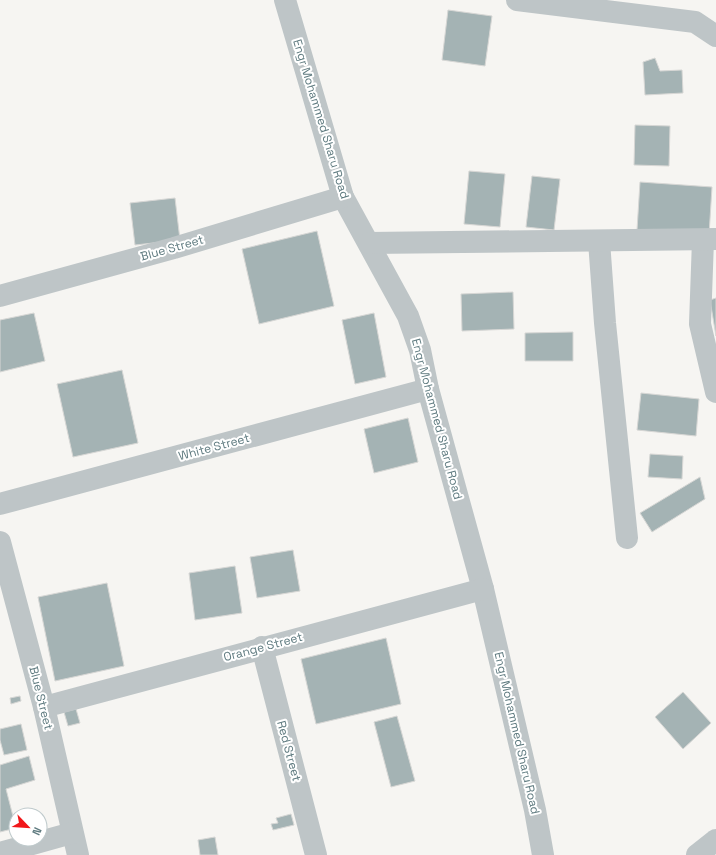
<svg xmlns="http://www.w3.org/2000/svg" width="716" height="855" font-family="'Space Grotesk',sans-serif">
  <rect width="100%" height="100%" fill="#f6f5f2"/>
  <g fill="#a4b3b4" stroke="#d7d7d5">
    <polygon points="448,10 492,16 485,66 442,60"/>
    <polygon points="655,58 660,71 682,70 683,93 645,95 643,62"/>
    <polygon points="635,125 670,126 669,166 634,165"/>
    <polygon points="469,171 505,174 500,227 464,224"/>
    <polygon points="532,176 560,179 554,230 526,227"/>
    <polygon points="640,182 712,187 709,235 637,230"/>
    <polygon points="175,198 180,240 135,245 130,203"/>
    <polygon points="317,231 334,306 259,324 242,249"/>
    <polygon points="513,292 514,329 462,331 461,294"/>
    <polygon points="716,298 716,336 710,300"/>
    <polygon points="34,313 45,361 0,372 0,320"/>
    <polygon points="374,313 386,377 355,384 342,320"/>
    <polygon points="573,332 573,361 525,361 525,333"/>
    <polygon points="122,370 138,443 73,457 57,384"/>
    <polygon points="641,393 699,399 696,436 637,430"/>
    <polygon points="408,418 418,462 374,473 364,429"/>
    <polygon points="650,454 683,456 682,479 648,477"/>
    <polygon points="700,477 705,499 652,532 640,513"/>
    <polygon points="293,550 300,591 257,598 250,557"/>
    <polygon points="235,566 242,613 195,620 189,573"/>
    <polygon points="107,583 124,666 55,681 38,597"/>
    <polygon points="386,638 401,704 316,724 301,659"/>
    <polygon points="683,692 711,723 683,749 655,717"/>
    <polygon points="20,696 21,701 11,704 10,698"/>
    <polygon points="76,709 80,723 68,726 64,712"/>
    <polygon points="397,716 415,781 391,787 374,722"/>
    <polygon points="21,724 27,750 4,755 0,740 0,729"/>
    <polygon points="29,756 35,780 6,789 16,828 0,832 0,765"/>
    <polygon points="291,814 294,825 273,830 271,824 278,823 276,818"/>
    <polygon points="215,837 218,855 200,855 198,840"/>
  </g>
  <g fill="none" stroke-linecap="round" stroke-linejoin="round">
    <g stroke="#bec5c7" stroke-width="22">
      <polyline points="285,0 343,197 408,316 420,350 428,389 483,589 535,810 543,855"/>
      <polyline points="517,0 695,22 716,36"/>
      <polyline points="703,240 700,324 716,392"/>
      <polyline points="599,241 605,323 627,538"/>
      <polyline points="369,243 716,239"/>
      <polyline points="0,296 174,248 343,197"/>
      <polyline points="0,504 428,389"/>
      <polyline points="0,542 44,707 78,855"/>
      <polyline points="262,647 316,855"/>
      <polyline points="44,707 483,589"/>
      <polyline points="0,853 72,833"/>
      <polyline points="697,855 716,840"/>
    </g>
  </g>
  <g text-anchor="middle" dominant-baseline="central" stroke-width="4" stroke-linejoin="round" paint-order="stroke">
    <g font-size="12" fill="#5e7a7f" stroke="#fff">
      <text transform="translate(321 119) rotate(73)">Engr Mohammed Sharu Road</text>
      <text transform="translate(172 248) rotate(-16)">Blue Street</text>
      <text transform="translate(437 419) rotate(75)">Engr Mohammed Sharu Road</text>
      <text transform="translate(214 447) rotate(-15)">White Street</text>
      <text transform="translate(263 647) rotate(-15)">Orange Street</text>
      <text transform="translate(41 698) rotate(76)">Blue Street</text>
      <text transform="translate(517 733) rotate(77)">Engr Mohammed Sharu Road</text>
      <text transform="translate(289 751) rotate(75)">Red Street</text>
    </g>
  </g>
  <g transform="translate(28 827) rotate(115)"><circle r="19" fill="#ffffff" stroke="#bfcacc"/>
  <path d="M0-3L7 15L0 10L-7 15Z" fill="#f1171a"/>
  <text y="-6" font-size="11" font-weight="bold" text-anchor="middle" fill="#5e7a7f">N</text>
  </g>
</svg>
